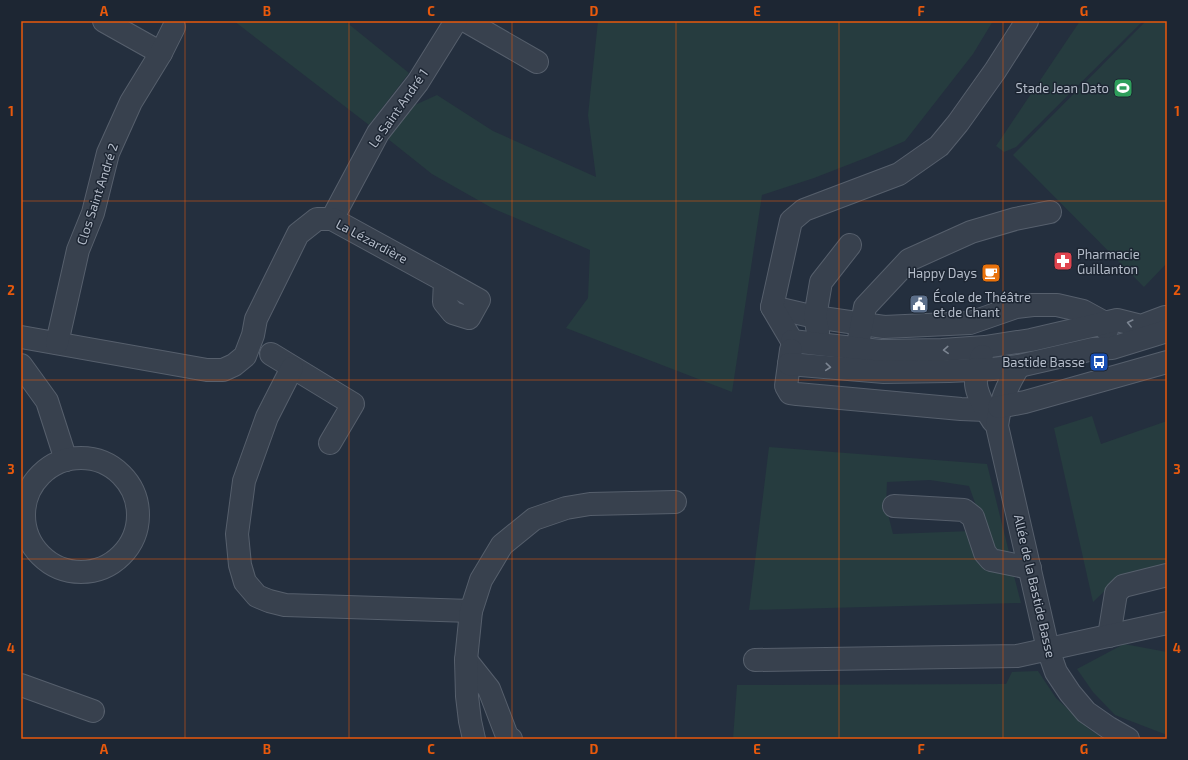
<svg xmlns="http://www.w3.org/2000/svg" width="1188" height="760" font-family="'Exo 2',sans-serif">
  <rect width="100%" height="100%" fill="#242f3e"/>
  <g fill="#263c3f">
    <polygon points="234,21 345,21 409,73 369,125"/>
    <polygon points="598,21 993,21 973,54 905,141 868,157 814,178 762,195 732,392 566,328 588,298 590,250 492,208 432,174 383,135 406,109 437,95 493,131 596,177 588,115"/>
    <polygon points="1080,21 1143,21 1016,147 1004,152 996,146"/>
    <polygon points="1146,21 1167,21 1167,263 1144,287 1013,155"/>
    <polygon points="1092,416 1101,444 1167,421 1167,570 1113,583 1093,602 1054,428"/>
    <polygon points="769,447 987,464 1010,556 997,555 979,514 969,486 930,480 887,482 886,506 893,534 971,531 1013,572 1021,603 749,610"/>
    <polygon points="1124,644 1167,652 1167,735 1115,715 1093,692 1077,669"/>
    <polygon points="1038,671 1056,698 1089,729 1104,739 733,739 737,685 1006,684 1012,672"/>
  </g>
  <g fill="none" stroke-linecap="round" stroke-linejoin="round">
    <g stroke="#565f6c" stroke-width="24">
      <g id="minor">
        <polyline points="104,21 161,53"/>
        <polyline points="466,21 537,62"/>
        <polyline points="332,219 378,133 418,82 456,21"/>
        <polyline points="772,307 815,317 884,327 970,323 1016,307 1033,305 1057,305 1083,311 1105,323 1107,330"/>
        <polyline points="818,332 815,317 821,282 850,245"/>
        <polyline points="21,337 207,370 223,370 234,365 245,356 253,335 256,319 298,234 317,219 332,219 445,281 444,302 453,313 469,318 479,300 445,281"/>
        <polyline points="859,339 865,307 909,260 971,232 1015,219 1050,212"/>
        <polyline points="792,341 772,307 791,221 804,210 899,174 939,146 958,123 995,71 1027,21"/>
        <polyline points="792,341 880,351 942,350 985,347 1031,340 1117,320 1141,326 1165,317"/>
        <polyline points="57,343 78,250 93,213 108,153 131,102 161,53 174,27"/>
        <polyline points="791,350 786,386 790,393 797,394 961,409 986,410"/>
        <polyline points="271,354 353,404 330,443"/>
        <path d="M982 356C979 365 975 374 976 384 977 395 987 412 993 421"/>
        <polyline points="789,364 884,372 949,371 993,369 1019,366 1093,349 1112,348 1167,331"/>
        <polyline points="21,365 47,401 66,460"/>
        <path d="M1019 366C1006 387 1000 403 997 426L1048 649 1056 672 1070 693 1086 712 1109 728 1128 739"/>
        <polyline points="292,368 267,417 244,481 237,534 240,565 245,582 257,596 269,601 285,605 471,611"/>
        <polyline points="999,407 1025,402 1167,362"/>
        <circle cx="81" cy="515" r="57"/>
        <polyline points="894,506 964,510 973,517 985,553 991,560 1030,568"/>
        <polyline points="1109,636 1116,593 1123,586 1167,575"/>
        <polyline points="466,660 489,689 507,736 511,739"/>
        <polyline points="755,660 1017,656 1167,623"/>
        <polyline points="21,685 93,711"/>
        <polyline points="474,739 470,721 467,696 466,660 471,611 481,580 502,545 534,519 566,508 590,504 675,502"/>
      </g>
    </g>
    <use href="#minor" stroke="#38414e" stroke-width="22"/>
  </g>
  <defs><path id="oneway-chevron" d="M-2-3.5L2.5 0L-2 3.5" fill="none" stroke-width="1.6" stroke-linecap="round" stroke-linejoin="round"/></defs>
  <g stroke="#7c8592">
    <use href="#oneway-chevron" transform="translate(1130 323) rotate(-166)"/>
    <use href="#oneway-chevron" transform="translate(946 350) rotate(177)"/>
    <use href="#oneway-chevron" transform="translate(828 367) rotate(5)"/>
  </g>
  <path fill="none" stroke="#e8590c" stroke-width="1" stroke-opacity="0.55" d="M185 21V739M349 21V739M512 21V739M676 21V739M839 21V739M1003 21V739M21 201H1167M21 380H1167M21 559H1167"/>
  <defs>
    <g id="stadium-square" transform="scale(1)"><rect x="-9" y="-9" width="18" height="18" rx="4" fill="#2e9e5b" stroke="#1d2633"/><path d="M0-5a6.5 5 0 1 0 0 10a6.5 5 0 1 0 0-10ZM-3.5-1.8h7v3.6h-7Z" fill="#fff"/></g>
    <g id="pharmacy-square" transform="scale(1)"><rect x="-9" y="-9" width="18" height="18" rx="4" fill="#e0444e" stroke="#1d2633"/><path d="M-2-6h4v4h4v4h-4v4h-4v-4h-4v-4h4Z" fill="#fff"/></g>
    <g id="cafe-square" transform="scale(1)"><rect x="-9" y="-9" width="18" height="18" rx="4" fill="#e8710a" stroke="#1d2633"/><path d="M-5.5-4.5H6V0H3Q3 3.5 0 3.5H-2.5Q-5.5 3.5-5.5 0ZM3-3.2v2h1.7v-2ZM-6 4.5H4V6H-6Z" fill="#fff"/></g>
    <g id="civic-square" transform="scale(1)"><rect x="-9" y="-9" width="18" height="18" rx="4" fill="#5c6f8a" stroke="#1d2633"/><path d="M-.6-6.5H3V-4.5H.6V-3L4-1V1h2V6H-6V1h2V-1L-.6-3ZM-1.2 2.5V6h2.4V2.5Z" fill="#fff"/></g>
    <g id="bus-square" transform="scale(1)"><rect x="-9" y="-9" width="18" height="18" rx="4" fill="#1a4fb4" stroke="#1d2633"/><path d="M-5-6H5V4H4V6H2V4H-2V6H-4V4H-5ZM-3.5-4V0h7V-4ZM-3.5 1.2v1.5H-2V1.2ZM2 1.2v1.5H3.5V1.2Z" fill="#fff"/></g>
  </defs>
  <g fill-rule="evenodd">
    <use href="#stadium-square" x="1123" y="88"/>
    <use href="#pharmacy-square" x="1063" y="261"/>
    <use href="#cafe-square" x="991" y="273"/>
    <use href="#civic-square" x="919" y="304"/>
    <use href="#bus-square" x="1099" y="362"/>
  </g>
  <g text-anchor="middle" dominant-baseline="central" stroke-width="3" stroke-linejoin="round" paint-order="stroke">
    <g font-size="13" fill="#b4bcc9" stroke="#1d2633" text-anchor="end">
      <text x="1109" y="88">Stade Jean Dato</text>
      <text x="1077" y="254" text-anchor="start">Pharmacie<tspan x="1077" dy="15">Guillanton</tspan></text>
      <text x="977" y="273">Happy Days</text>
      <text x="933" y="297" text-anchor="start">École de Théâtre<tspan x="933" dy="15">et de Chant</tspan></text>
      <text x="1085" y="362">Bastide Basse</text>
    </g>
    <g font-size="13" fill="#b4bcc9" stroke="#1d2633">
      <text transform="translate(398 108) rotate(-55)">Le Saint André 1</text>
      <text transform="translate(97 194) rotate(-72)">Clos Saint André 2</text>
      <text transform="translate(372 241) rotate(28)">La Lézardière</text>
      <text transform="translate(1035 586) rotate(77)">Allée de la Bastide Basse</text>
    </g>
  </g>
  <rect width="1188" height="760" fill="none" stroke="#1d2633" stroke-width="44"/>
  <rect x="22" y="22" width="1144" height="716" fill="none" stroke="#e8590c" stroke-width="1.5"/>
  <g font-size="13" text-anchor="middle" font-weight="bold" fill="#e8590c">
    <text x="104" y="16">A</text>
    <text x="267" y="16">B</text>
    <text x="431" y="16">C</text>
    <text x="594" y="16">D</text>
    <text x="757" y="16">E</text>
    <text x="921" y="16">F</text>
    <text x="1084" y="16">G</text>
    <text x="11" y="116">1</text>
    <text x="1177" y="116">1</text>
    <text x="11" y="295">2</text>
    <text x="1177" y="295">2</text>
    <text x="11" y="474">3</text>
    <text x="1177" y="474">3</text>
    <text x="11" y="653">4</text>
    <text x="1177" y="653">4</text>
    <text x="104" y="754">A</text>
    <text x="267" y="754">B</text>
    <text x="431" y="754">C</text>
    <text x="594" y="754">D</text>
    <text x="757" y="754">E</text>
    <text x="921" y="754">F</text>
    <text x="1084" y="754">G</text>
  </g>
</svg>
